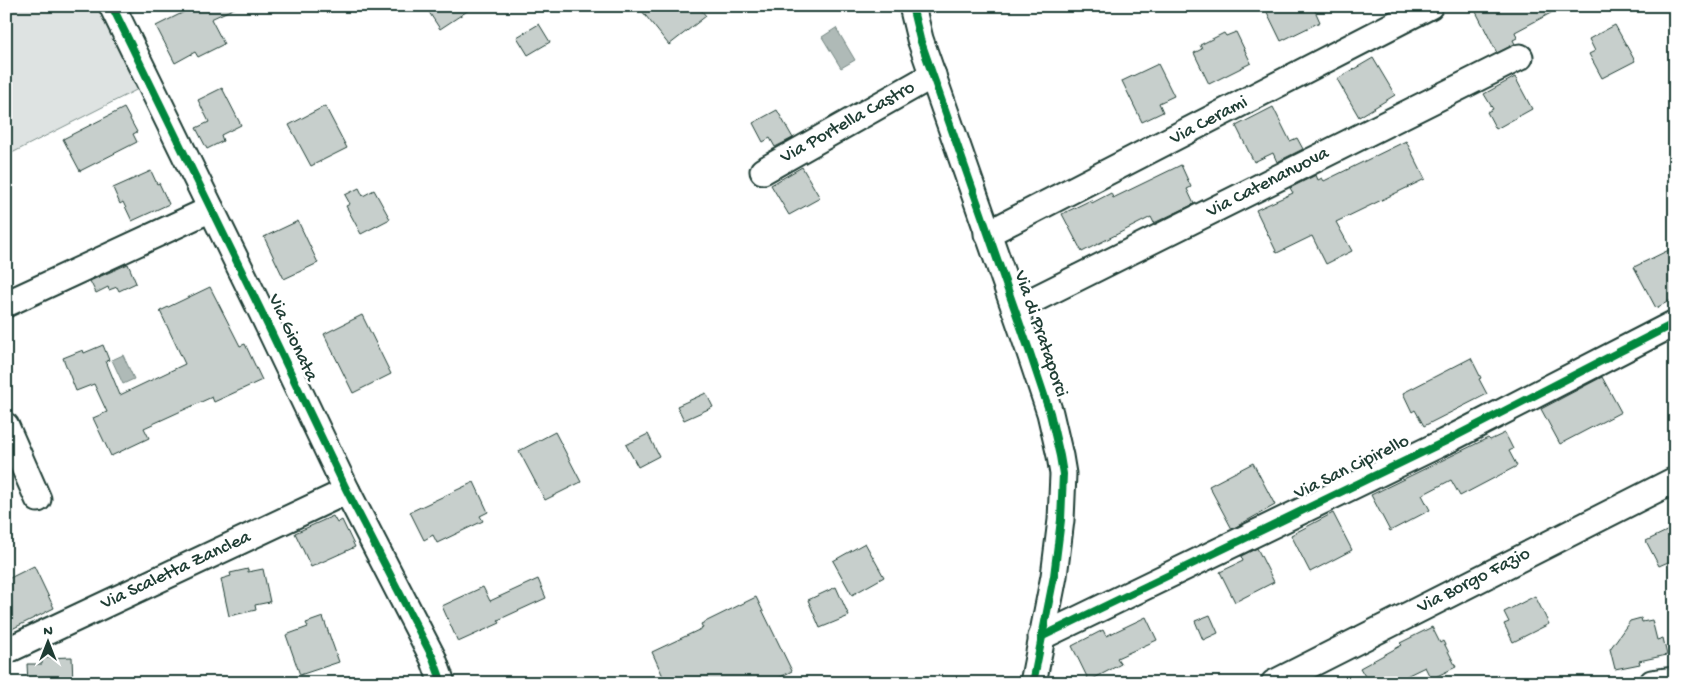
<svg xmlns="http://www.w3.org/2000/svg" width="1681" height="689" font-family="'Gochi Hand',sans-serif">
  <rect width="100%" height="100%" fill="#fff"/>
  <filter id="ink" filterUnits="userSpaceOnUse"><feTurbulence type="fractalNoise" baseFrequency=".02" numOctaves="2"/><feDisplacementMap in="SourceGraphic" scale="10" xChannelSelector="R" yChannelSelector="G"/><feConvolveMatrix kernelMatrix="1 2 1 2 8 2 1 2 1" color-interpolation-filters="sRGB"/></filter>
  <g filter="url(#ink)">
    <polygon fill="#dee3e2" stroke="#7e908b" points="6,6 112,6 150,83 6,156"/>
    <g fill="#afbab7" stroke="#758883">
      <polygon points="836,28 855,60 841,68 822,37"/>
      <polygon points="123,355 134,379 123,384 112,360"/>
    </g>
    <g fill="#c7cfcc" stroke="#1f3d34">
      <polygon points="196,6 239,6 211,19 224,44 198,57 195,52 175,63 156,26"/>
      <polygon points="425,6 475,6 440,29"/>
      <polygon points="638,6 698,6 706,16 669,45"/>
      <polygon points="1264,6 1313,6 1320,22 1281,41"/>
      <polygon points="1473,6 1564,6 1515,32 1517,38 1513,40 1515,44 1497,53"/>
      <polygon points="539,24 550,42 528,55 517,37"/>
      <polygon points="1615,25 1635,61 1602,78 1589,54 1595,51 1589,39"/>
      <polygon points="1236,32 1251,63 1209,84 1194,53 1202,49 1200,45 1224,33 1226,36"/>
      <polygon points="1373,58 1395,95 1359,117 1337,79"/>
      <polygon points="1158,64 1174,96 1159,103 1163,112 1142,122 1122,81"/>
      <polygon points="1515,77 1532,109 1496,129 1487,112 1493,109 1484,94"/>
      <polygon points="222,88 241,125 221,135 223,141 207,149 196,128 209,122 198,100"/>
      <polygon points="325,106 347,148 311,166 289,125"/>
      <polygon points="1273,107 1290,141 1297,138 1303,149 1277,162 1273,153 1254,162 1236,126"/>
      <polygon points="124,108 137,132 133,134 137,142 80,171 63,139"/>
      <polygon points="777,110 793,138 775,147 770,138 763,142 753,123"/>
      <polygon points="1406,141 1425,179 1336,222 1352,251 1326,264 1312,236 1277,253 1256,210 1293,193 1290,188 1316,175 1318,180 1322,178 1324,181"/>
      <polygon points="1181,165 1191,187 1187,189 1194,204 1154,223 1151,217 1082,252 1062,214 1091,200 1092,203 1111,193 1113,198"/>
      <polygon points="802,167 820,198 789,215 771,185"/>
      <polygon points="151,171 157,184 159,183 169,204 132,221 123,202 120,204 113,188"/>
      <polygon points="359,188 363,196 374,190 390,219 361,234 346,206 350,204 345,195"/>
      <polygon points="298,221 318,263 284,279 264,237"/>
      <polygon points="1675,247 1675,298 1656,308 1634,267"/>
      <polygon points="128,264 136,283 119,291 117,287 109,290 108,287 96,293 90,281"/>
      <polygon points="210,287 240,346 245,344 262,380 214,402 212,397 144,428 149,438 111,456 93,418 107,412 94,384 76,391 63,358 83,350 84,353 103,345 109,360 106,361 120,395 185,364 160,311"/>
      <polygon points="362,315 391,374 353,393 324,334"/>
      <polygon points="1471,358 1481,378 1479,379 1487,394 1424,426 1415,410 1412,412 1403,393"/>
      <polygon points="1602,377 1621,412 1560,444 1541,409"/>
      <polygon points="706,393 713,407 684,420 677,406"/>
      <polygon points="555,432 581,482 545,500 519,451"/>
      <polygon points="1505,433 1513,449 1509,451 1517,466 1460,496 1451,480 1422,495 1430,510 1390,531 1371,495 1488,438 1490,440"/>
      <polygon points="648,434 659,456 638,467 626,445"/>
      <polygon points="1253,463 1275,505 1232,529 1209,486"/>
      <polygon points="474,482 488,512 480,516 483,521 437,543 433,535 424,540 410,512"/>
      <polygon points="1333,513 1352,550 1310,572 1291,535"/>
      <polygon points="333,516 337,523 342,520 355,547 311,567 295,533"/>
      <polygon points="1675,527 1675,559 1659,566 1646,541"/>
      <polygon points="865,543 884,577 852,595 833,561"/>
      <polygon points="1257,548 1274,582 1235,602 1220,572 1243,561 1241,556"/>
      <polygon points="34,566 54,608 6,632 6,580"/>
      <polygon points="248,569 248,572 263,569 270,602 255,605 256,610 229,616 221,579 231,576 230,573"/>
      <polygon points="538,579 546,598 498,620 500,623 458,642 442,606 483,587 490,601"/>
      <polygon points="836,587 849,616 820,628 808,600"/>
      <polygon points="1535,596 1549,624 1513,642 1504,624 1509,622 1504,612"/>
      <polygon points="756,597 792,671 769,683 666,683 652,652 703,628 701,624"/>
      <polygon points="1210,615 1218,633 1203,640 1195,621"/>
      <polygon points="323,617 339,662 300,675 286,635 308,627 306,623"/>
      <polygon points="1146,617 1157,640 1117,658 1121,664 1089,681 1072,646 1103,630 1106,636"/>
      <polygon points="1641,618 1642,622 1652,620 1657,640 1663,638 1667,655 1639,661 1640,664 1615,669 1610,649 1630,621"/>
      <polygon points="1432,627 1440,643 1443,641 1456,667 1431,679 1425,667 1392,683 1369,683 1360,668 1402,645 1400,643"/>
      <polygon points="72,657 73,683 28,683 27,664 42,664 42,658"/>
    </g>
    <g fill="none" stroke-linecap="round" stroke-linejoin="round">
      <g stroke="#1f3d34" stroke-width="29">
        <g id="minor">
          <polyline points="112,6 262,313 347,491 433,658 442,683"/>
          <polyline points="912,6 920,39 1029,350 1050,413 1060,456 1063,474 1061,520 1054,576 1033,683"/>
          <polyline points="763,171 933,75"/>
          <polyline points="987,234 1430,6"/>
          <polyline points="6,304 211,209"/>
          <polyline points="1015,309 1520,57"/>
          <polyline points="6,426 38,499"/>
          <polyline points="1041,637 1444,442 1675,323"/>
          <polyline points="6,651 347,491"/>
          <polyline points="1274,683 1675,480"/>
          <polyline points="1652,683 1675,680"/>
        </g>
      </g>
      <use href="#minor" stroke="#fff" stroke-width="25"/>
      <g stroke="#fff" stroke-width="11">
        <g id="cycleway">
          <polyline points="112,6 262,313 347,491 433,658 442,683"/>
          <polyline points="912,6 920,39 1029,350 1050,413 1060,456 1063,474 1061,520 1054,576 1033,683"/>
          <polyline points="1041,637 1444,442 1675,323"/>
        </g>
      </g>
      <use href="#cycleway" stroke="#00873e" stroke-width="8"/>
    </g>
  </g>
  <g text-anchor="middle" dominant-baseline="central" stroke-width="5" stroke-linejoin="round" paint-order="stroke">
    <g font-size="19" fill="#1f3d34" stroke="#fff">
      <text transform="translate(1209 121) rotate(-28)">Via Cerami</text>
      <text transform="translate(848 123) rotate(-29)">Via Portella Castro</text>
      <text transform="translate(1268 183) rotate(-27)">Via Catenanuova</text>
      <text transform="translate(1040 334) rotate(71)">Via di Prataporci</text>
      <text transform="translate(292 338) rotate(65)">Via Gionata</text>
      <text transform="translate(1352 468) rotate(-26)">Via San Cipirello</text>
      <text transform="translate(176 571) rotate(-25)">Via Scaletta Zanclea</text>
      <text transform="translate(1474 581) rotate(-27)">Via Borgo Fazio</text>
    </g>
  </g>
  <rect width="1681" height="689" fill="none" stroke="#fff" stroke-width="25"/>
  <rect x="12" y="12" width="1656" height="664" fill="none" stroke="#1f3d34" stroke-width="2" filter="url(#ink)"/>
  <g transform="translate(48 642)" stroke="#ffffff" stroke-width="4" paint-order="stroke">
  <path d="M0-4L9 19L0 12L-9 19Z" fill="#1f3d34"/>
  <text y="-8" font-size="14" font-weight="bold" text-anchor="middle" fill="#1f3d34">N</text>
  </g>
</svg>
